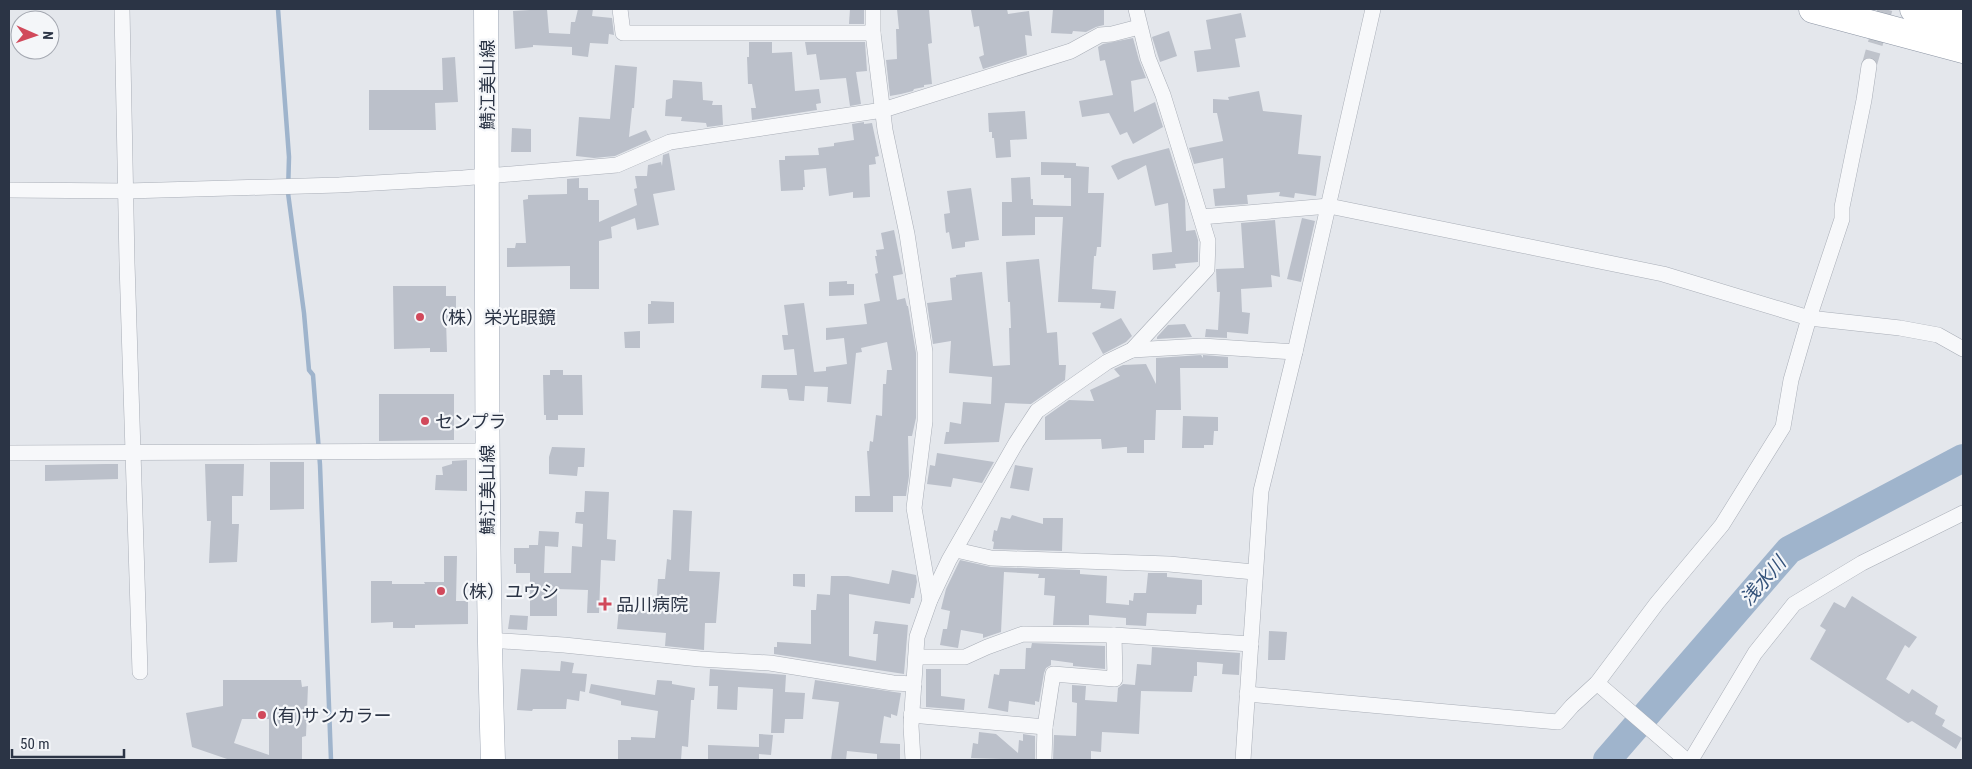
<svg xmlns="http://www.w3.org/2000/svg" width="1972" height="769" font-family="'Roboto Condensed','Noto Sans JP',sans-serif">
  <rect width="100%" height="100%" fill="#e4e7ec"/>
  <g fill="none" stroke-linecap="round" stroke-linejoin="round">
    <polyline stroke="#9fb4cc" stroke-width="4.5" points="278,9 289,157 288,193 304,313 309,370 313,375 320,465 331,760"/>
    <polyline stroke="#9fb4cc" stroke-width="28" points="1607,760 1789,550 1963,458"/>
  </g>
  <g fill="#bbc0ca" fill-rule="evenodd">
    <polygon points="547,9 549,33 570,34 571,22 575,22 578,9 593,9 592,16 612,18 614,35 609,34 608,44 590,43 588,57 572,55 572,47 533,45 533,47 515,49 513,11"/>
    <polygon points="850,9 864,9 864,24 849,24"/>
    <polygon points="897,9 929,9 932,43 928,44 932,84 924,85 924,87 914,89 913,91 901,94 890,96 886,60 897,59 896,29 899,29"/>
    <polygon points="977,9 1007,9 1008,14 1029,11 1032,36 1025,35 1027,55 983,69 979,57 984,55 979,26 974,27 971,10"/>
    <polygon points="1053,9 1104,9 1104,25 1096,27 1086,32 1073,31 1072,34 1051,33"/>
    <polygon points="1241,13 1246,37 1235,39 1240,67 1197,72 1194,51 1211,49 1206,20"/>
    <polygon points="1169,31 1177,56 1160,62 1152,37"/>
    <polygon points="1133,38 1139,60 1146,78 1131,81 1134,112 1155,102 1163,127 1133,144 1127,132 1120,135 1109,113 1082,117 1079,101 1113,95 1105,60 1100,61 1098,47 1103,44"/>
    <polygon points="749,42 772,42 772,53 792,52 795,91 819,89 821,103 816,104 817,110 752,120 751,108 756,108 752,84 748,84 747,57 749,57"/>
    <polygon points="805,42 865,42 867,71 856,72 861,104 850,106 846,78 820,80 816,54 807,55"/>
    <polygon points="455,57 458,102 435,103 436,130 369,130 369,90 443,90 442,58"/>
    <polygon points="615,65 637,67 634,108 632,108 629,137 646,130 651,140 615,156 594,158 576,156 579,117 610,119"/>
    <polygon points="673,80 702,82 703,100 713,101 712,105 722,105 723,125 707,127 706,123 681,121 682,117 665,116 666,100 672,98"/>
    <polygon points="1259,91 1263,111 1302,115 1298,154 1321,156 1316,196 1295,193 1294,198 1279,196 1280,192 1247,195 1248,204 1215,206 1213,189 1225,188 1223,158 1194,164 1189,148 1223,141 1217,113 1213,113 1213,99 1229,100 1228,97"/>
    <polygon points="1025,111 1027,139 1010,140 1011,157 996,158 994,138 992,138 992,132 989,132 988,113"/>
    <polygon points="864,122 864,124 872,123 879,156 875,157 876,164 869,165 870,197 853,198 853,192 829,196 826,168 804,170 805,187 803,187 803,190 781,191 779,160 785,160 785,156 819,155 818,148 834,146 834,143 854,140 852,124"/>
    <polygon points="512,128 531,129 531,152 511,152"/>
    <polygon points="1169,148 1185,200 1186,231 1195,230 1198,240 1198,262 1175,264 1176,268 1153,270 1152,254 1172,252 1168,203 1155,206 1146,165 1118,180 1111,166 1123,160"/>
    <polygon points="669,153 675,190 653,194 659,225 637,230 635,218 611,227 612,238 599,241 599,289 570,289 570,266 507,267 507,248 515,248 516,243 526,243 523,200 528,199 528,195 567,194 567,179 579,178 579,188 588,188 588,200 599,200 599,222 637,205 634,189 637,188 635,176 647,176 648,165 661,162 662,166 663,155"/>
    <polygon points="1041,162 1076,163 1076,166 1089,167 1088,193 1104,193 1101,247 1097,247 1096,256 1094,256 1092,289 1116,291 1114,309 1100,308 1101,303 1058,302 1063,217 1035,217 1035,235 1002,236 1002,202 1012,202 1011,178 1030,177 1031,199 1033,199 1033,205 1071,206 1071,178 1064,178 1064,175 1041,175"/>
    <polygon points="971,188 979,240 965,242 965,247 952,249 949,232 946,233 944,214 950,213 947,191"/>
    <polygon points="1302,218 1315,221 1301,282 1287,279"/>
    <polygon points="1275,220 1280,277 1271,275 1272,287 1241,289 1242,312 1250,313 1248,334 1227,332 1227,338 1205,337 1206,329 1218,330 1220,292 1217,292 1216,269 1244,268 1241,223"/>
    <polygon points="894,230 903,274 893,276 897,300 905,298 907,306 908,306 916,353 916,418 912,436 908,436 909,476 906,496 893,496 893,512 855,512 855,496 870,496 867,451 869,451 870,441 873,442 876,415 882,416 883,384 886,384 887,370 892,370 887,342 861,348 862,352 856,353 851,404 827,402 828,387 805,386 804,401 789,400 787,389 761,388 762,375 797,375 794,349 784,350 782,335 788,335 784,305 804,303 814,372 826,371 826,367 847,364 844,338 826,340 826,328 867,324 864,304 880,301 875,274 878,273 875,256 877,256 876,250 884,249 881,233"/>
    <polygon points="1039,259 1047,333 1057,332 1059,365 1066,365 1065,380 1031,404 1005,403 999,442 944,444 946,432 949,432 950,422 961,424 963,402 991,404 992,377 949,373 951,341 933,344 927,303 952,300 950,278 956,277 956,275 982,272 993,366 1010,365 1009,328 1011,328 1010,302 1008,302 1006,262"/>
    <polygon points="847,281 847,284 854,284 854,295 829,296 829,282"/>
    <polygon points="393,286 446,286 446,296 456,296 456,320 446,320 447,352 430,352 430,348 394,349"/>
    <polygon points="651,301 674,302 674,323 648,324 648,304 651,304"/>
    <polygon points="1121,318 1132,336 1126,342 1103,354 1092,333"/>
    <polygon points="1185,324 1192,337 1157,339 1157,337 1168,325"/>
    <polygon points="640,331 640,348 625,348 624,332"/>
    <polygon points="1201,355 1203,358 1203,355 1228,357 1228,368 1180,368 1181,410 1156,410 1155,440 1144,440 1144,453 1127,453 1127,447 1125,447 1102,449 1101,439 1045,440 1045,417 1069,400 1094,401 1090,390 1120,376 1114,369 1123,365 1146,364 1156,384 1156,358"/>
    <polygon points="550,370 563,370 563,375 582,375 583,415 558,415 558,420 546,420 546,415 544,415 543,375 550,375"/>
    <polygon points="379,394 454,394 454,440 379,441"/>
    <polygon points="1183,416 1218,417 1218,431 1214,431 1213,445 1204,445 1204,448 1182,448"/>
    <polygon points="552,447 585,448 584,467 578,467 577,476 549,474 549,457"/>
    <polygon points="937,453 994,462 982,483 953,478 951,487 927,484 930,465 935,466"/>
    <polygon points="467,460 467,491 435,490 436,475 443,475 442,467 452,464 452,461"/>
    <polygon points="270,462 304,462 304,509 270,510"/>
    <polygon points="106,464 118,464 118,479 45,481 45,465"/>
    <polygon points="205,464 244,464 243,496 232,496 232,524 239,524 237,562 209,563 211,521 207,521"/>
    <polygon points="1015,465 1033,468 1029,491 1010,488"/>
    <polygon points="585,491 609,492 607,539 616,540 615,561 601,560 599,613 587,613 588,590 557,589 557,616 530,616 530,573 516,573 516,564 514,564 514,548 529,548 529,545 538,545 539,531 559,532 558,547 545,546 544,573 571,573 572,546 582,547 583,524 575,523 576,512 584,512"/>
    <polygon points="673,510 692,511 689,571 720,572 716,623 705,623 704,650 665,646 666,633 617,629 619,609 647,611 653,610 654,606 656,607 658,579 665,579 667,559 671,560"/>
    <polygon points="1012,515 1043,524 1043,518 1063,518 1062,551 993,549 994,542 992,541 994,530 997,531 1001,517 1010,519"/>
    <polygon points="444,556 457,556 456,601 468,601 468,624 415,625 415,628 393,628 393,622 371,623 371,581 392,581 392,584 425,584 424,582 444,582"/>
    <polygon points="960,560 991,567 1080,570 1080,574 1107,576 1106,603 1129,605 1129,600 1133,601 1134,593 1146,593 1148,573 1167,573 1167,577 1202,580 1202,605 1197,605 1196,614 1147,613 1146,626 1126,625 1126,618 1089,615 1089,625 1053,625 1055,596 1044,595 1045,578 1038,578 1039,574 1004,572 1001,632 983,638 983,634 961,630 958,648 940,645 943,629 947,629 950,611 941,609 946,589"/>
    <polygon points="892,570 916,575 917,582 914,598 911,598 910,604 849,594 849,656 876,661 878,634 873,634 875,621 908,625 904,674 774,654 774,647 777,647 777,642 811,644 811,610 816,610 817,594 830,595 831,576 848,576 889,584"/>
    <polygon points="793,574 805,574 805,587 793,586"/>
    <polygon points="1852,596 1917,637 1909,648 1905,645 1886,679 1909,694 1912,689 1938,706 1935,714 1945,720 1942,726 1962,738 1956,749 1912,721 1908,723 1810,659 1826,630 1820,626 1834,602 1845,608"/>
    <polygon points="510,615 528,616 527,630 508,629"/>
    <polygon points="1269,631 1287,632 1285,660 1268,660"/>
    <polygon points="1032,643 1105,646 1105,669 1073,666 1073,663 1051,660 1051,665 1046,668 1044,673 1039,702 1035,701 1035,705 1009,701 1008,712 988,708 994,674 999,675 1000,669 1025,669 1026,648 1031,648"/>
    <polygon points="1152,647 1240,653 1239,675 1222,674 1223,664 1197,662 1197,676 1194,676 1192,692 1141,691 1139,734 1102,732 1101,752 1091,751 1091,760 1053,760 1054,735 1076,736 1077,703 1072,702 1072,685 1086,686 1085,700 1117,702 1118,688 1123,684 1135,685 1137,664 1151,665"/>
    <polygon points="561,661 574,663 572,673 587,674 585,692 580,691 579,701 567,699 566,709 533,709 532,711 517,710 521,669 560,671"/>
    <polygon points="710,669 786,675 785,692 805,693 803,719 785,719 784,733 771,733 773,689 738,687 737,710 717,709 718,686 709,686"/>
    <polygon points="926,669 941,669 941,696 965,699 964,710 926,707"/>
    <path d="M223 680H301L302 687 308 686 306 736 302 737V760H230L192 747 186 713 223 706ZM242 719H269V755L234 743Z"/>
    <polygon points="657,680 672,681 672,684 695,688 694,700 691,700 688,747 682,746 681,760 618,760 618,740 631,740 631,737 655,738 658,711 621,705 621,701 589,693 591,684 655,695"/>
    <polygon points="815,680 901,693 897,716 891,714 891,718 884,716 880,743 900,744 900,760 877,760 877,754 847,751 846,760 831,760 839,702 812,699"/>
    <polygon points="979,732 996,734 1018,753 1019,740 1023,741 1023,734 1035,736 1035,760 971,758 973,743 978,744"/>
    <polygon points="759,734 773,735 771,755 759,754 759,760 708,759 708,745 759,747"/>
  </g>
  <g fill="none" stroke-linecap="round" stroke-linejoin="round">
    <polyline stroke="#bfc3cb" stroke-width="15" stroke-dasharray="15 8" stroke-linecap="butt" points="1869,66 1885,9"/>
    <g stroke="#a9aeb7" stroke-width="16">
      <g id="minor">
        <polyline points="122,9 127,263 140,672"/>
        <polyline points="620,9 623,33 873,33"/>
        <polyline points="873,9 873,33 885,130 907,234 925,352 925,421 914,508 930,600"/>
        <polyline points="9,190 127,191 339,185 463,178 617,165 670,142 883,110 1071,51 1100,35 1112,34 1139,27"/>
        <polyline points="1201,217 1329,206 1663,274 1809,318 1900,328 1938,335 1963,349"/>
        <polyline points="1132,350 1202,346 1295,352"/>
        <polyline points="9,453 487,451"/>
        <polyline points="956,550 991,558 1169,564 1254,572"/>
        <polyline points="489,640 564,645 700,659 770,663 893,683 914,684"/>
        <polyline points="916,657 965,657 987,647 1023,634 1114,635 1251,644"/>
        <polyline points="1597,683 1686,760"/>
        <polyline points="1247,694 1558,722 1572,706 1597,683 1657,603 1722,525 1783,427 1791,380 1809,318 1842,219 1842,207 1864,100 1869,66"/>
        <polyline points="911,715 1045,727"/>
        <polyline points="913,760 911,726 917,637 930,600 949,560 1016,443 1037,411 1107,362 1132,350 1207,269 1208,241 1163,95 1148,58 1136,9"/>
        <polyline points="1044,760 1045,727 1053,674 1115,679 1114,635"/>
        <polyline points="1243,760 1261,491 1295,352 1373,9"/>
        <polyline points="1691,760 1755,653 1794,604 1862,563 1963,513"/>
      </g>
    </g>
    <g stroke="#a3abb8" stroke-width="25">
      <path id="primary" d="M486 9C488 259 485 510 493 760"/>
    </g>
    <g stroke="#8b94a3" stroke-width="29">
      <g id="motorway">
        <polyline points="1813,9 1963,49"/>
        <polyline points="1914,9 1963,22"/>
      </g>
    </g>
    <use href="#minor" stroke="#f7f8fa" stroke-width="15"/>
    <use href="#primary" stroke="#fff" stroke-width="24"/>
    <use href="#motorway" stroke="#fff" stroke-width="28"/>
  </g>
  <g fill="#d1495b" stroke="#f4f6f9" stroke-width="2">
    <circle cx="420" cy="317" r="5"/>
    <circle cx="425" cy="421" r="5"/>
    <circle cx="441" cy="591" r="5"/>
    <path d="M602.5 596.5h5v5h5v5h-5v5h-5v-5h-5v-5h5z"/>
    <circle cx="262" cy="715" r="5"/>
  </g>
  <g text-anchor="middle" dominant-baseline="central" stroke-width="4.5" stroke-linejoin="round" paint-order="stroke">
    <g font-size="18" fill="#2b3445" stroke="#f4f6f9">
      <text transform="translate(487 85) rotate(-90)">鯖江美山線</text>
      <text transform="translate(487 490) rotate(-90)">鯖江美山線</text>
    </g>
    <g font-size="18" fill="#2b3445" stroke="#f4f6f9" text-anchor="start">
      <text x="430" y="317">（株）栄光眼鏡</text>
      <text x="435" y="421">センプラ</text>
      <text x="451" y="591">（株）ユウシ</text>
      <text x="616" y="604">品川病院</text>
      <text x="272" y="715">(有)サンカラー</text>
    </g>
    <g font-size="19" font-style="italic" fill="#34527a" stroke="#f4f6f9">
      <text transform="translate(1763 581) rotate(-49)">浅水川</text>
    </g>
  </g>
  <rect width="1972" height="769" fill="none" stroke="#2b3445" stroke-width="20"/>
  <g transform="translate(35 35) rotate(92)"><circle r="24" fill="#f4f6f9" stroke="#a4a8b1"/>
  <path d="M0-4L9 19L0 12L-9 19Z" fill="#d1495b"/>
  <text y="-8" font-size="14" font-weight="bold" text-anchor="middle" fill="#2b3445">N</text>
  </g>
  <path d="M12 749v8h112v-8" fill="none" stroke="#2b3445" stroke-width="2.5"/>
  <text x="20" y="749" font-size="15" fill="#2b3445" stroke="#f4f6f9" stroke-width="4" paint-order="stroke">50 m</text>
</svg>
